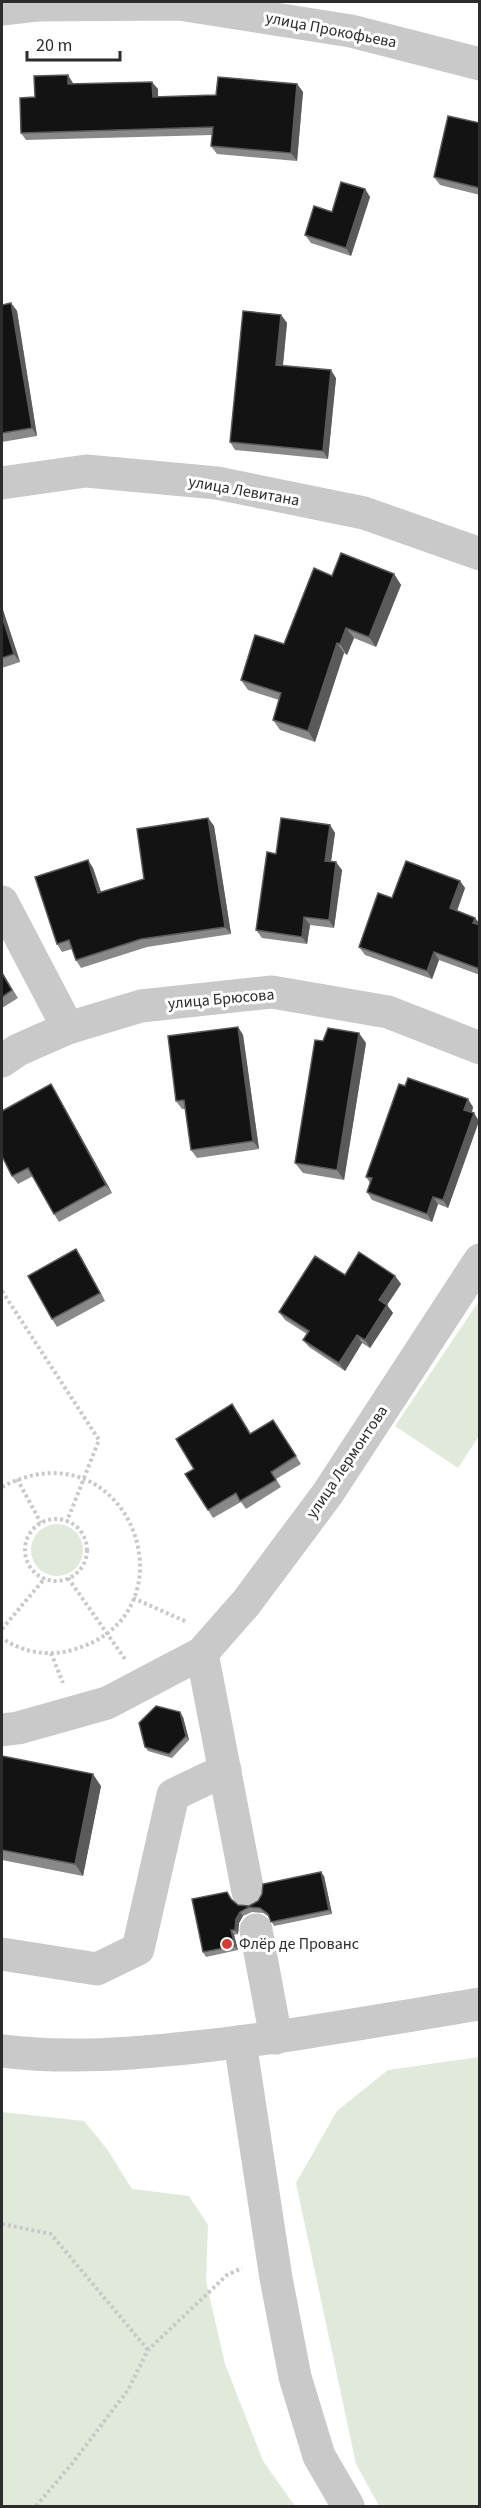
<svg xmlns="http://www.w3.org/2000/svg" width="481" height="2508" font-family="'Source Sans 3',sans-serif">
  <rect width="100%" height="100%" fill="#fff"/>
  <g fill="#e1e9da">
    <polygon points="479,1301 479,1436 458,1468 395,1426"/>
    <circle cx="57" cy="1550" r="26"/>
    <polygon points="479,2057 479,2506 379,2506 356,2464 296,2183 337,2111 388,2070"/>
    <polygon points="2,2112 84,2121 107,2149 132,2189 189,2196 208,2225 206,2281 225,2364 263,2461 295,2506 2,2506"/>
  </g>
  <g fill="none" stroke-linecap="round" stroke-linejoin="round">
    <g stroke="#c9c9c9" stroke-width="4" stroke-dasharray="3 3" stroke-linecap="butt">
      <polyline points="2,1291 99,1440 67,1521"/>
      <polyline points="17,1479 41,1523"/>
      <path d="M2 1487C129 1420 201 1615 72 1650 49 1657 21 1652 2 1638"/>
      <circle cx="56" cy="1550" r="31"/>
      <polyline points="68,1578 125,1659"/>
      <polyline points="133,1598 187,1622"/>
      <polyline points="2,1629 45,1578"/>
      <polyline points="51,1653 63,1683"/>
      <polyline points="2,2224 51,2234 148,2350"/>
      <polyline points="36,2506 71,2465 128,2390 148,2350 227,2275 242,2268"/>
    </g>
    <g stroke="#c9c9c9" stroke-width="33">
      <polyline points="2,9 37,5 179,4 351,31 480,64"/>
      <polyline points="2,483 86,471 217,483 364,513 480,554"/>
      <polyline points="2,902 68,1028"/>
      <polyline points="2,1061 18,1050 68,1028 141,1006 272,992 388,1012 480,1048"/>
      <polyline points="202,1653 248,1892"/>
      <polyline points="2,1730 18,1728 107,1703 202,1653 246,1603 328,1493 480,1260"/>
      <polyline points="256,1930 276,2038"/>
      <polyline points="2,1954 97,1969 138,1949 173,1795 225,1770"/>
      <polyline points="240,2042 276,2278 295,2377 319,2456 348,2506"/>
      <path d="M2 2051C67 2059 131 2054 196 2047 291 2037 385 2019 480 2004"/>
    </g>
  </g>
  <g fill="#898989">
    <polygon points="73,83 73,84 158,89 158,97 216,95 297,84 303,92 297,161 217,154 211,146 212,135 26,140 21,133 35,97"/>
    <polygon points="480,123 480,195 440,185 434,177"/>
    <polygon points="365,189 370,197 351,256 311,243 305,235 332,212"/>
    <polygon points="11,303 17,311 37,436 2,442 2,305"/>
    <polygon points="281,315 287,323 283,366 336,378 328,459 235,450 230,442"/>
    <polygon points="394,574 401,585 376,647 354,638 347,655 344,653 315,742 280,730 273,720 279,700 248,690 241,680 284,644 332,576"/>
    <polygon points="2,607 20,662 2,668"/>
    <polygon points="208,818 214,826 231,934 147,947 81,968 76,960 72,949 62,952 57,944 88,860 93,868 101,892 144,879"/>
    <polygon points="330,825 335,833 331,861 342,870 334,928 310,925 307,944 262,938 256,930 276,854"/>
    <polygon points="460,881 465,888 457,911 475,918 480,924 480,975 439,960 432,979 365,955 359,947 392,898"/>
    <polygon points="2,972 18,998 2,1008"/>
    <polygon points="238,1027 243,1035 259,1149 197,1158 191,1150 186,1109 182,1109 176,1101"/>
    <polygon points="366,1043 344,1180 303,1173 295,1163"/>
    <polygon points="51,1084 56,1092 112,1193 59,1222 54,1214 33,1176 18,1184 12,1176"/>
    <polygon points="405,1086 473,1107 472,1113 479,1121 448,1208 438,1204 432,1222 372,1200 367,1192 370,1183 366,1177"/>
    <polygon points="81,1257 105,1301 57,1327 52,1319"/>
    <polygon points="345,1275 395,1276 401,1284 387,1305 393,1313 370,1348 362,1343 345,1371 309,1347 303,1340 307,1334 285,1320 279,1312"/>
    <polygon points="238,1412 251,1434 273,1420 301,1464 276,1479 281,1487 246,1509 241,1502 213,1518 208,1510 194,1469"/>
    <polygon points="183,1717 189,1740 172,1758 148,1751 145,1747"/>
    <polygon points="2,1756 101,1786 83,1876 2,1860"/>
    <polygon points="324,1876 332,1914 274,1926 269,1917 263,1913 252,1912 243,1916 239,1923 238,1934 234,1935 238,1950 206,1957 203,1952 227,1892 232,1901 238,1905 249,1906"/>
  </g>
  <g fill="#5a5a5a">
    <polygon points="68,75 73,83 74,92 68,84"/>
    <polygon points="152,82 158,89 158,105 153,97"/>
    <polygon points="297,84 303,92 297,161 291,153"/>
    <polygon points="365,189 370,197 351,256 346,248"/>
    <polygon points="11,303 17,311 37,436 32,428"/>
    <polygon points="281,315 287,323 282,373 276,365"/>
    <polygon points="331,370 336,378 328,459 323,451"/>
    <polygon points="394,574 401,585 376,647 369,637"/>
    <polygon points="2,607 20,662 14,654 2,616"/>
    <polygon points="346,628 354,638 347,655 340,644"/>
    <polygon points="337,643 344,653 315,742 308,731"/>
    <polygon points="208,818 214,826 231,934 225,927"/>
    <polygon points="330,825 335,833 330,869 325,861"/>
    <polygon points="88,860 93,868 104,901 98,893"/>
    <polygon points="336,862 342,870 334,928 329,920"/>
    <polygon points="460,881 465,888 455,916 450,908"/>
    <polygon points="304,917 310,925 307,944 302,937"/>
    <polygon points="475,918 480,924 480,929 473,923"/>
    <polygon points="434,952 439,960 432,979 427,971"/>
    <polygon points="238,1027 243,1035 259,1149 253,1141"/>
    <polygon points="359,1033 366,1043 344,1180 337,1170"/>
    <polygon points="51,1084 56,1092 112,1193 106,1185"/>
    <polygon points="468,1099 473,1107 470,1118 464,1110"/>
    <polygon points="474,1113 479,1121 448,1208 443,1200"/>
    <polygon points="433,1197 438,1204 432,1222 427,1214"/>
    <polygon points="76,1249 81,1257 105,1301 100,1293"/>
    <polygon points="395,1276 401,1284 385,1308 379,1300"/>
    <polygon points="387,1305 393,1313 370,1348 365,1340"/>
    <polygon points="357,1335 362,1343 345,1371 339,1363"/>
    <polygon points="180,1712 183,1717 189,1740 186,1736"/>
    <polygon points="93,1774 101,1786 83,1876 75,1864"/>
    <polygon points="321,1872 324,1876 332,1914 329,1910"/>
    <polygon points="240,1912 243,1916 239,1923 238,1934 235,1930 236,1919"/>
    <polygon points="231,1930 234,1935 238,1950 235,1946"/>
  </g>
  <g fill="#131313" stroke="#5a5a5a" stroke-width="1.5">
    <polygon points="68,75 68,84 152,82 153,97 216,95 218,77 297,84 291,153 211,146 213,127 21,133 20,98 35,97 34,76"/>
    <polygon points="448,116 480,123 480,188 434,177"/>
    <polygon points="341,182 365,189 346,248 305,235 314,206 332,212"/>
    <polygon points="11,303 32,428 2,433 2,305"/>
    <polygon points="243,311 281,315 276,365 331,370 323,451 230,442"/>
    <polygon points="341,553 394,574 369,637 346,628 340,644 337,643 308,731 273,720 281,693 241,680 255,635 284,644 314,568 332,576"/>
    <polygon points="2,616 14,654 2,658"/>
    <polygon points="208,818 225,927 141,939 76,960 69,940 57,944 35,877 88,860 98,893 144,879 137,829"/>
    <polygon points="281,818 330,825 325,861 336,862 329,920 304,917 302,937 256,930 267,852 276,854"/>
    <polygon points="406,861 460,881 450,908 475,918 473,923 480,925 480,969 434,952 427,971 359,947 378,893 392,898"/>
    <polygon points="2,973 12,990 2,997"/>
    <polygon points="238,1027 253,1141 191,1150 184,1100 176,1101 168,1036"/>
    <polygon points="328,1028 359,1033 337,1170 295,1163 315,1040 323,1041"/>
    <polygon points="408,1078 468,1099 464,1110 474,1113 443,1200 433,1197 427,1214 367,1192 372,1178 366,1177 399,1084 405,1086"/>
    <polygon points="51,1084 106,1185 54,1214 28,1168 12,1176 2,1156 2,1111"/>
    <polygon points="76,1249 100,1293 52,1319 28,1276"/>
    <polygon points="359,1252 395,1276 379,1300 387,1305 365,1340 357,1335 339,1363 303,1340 309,1331 279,1312 315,1256 345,1275"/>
    <polygon points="232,1404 250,1434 273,1420 296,1456 271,1472 276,1480 240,1501 236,1493 208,1510 185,1474 194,1469 176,1439"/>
    <polygon points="156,1706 180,1712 186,1736 169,1754 145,1747 139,1723"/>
    <polygon points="2,1756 93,1774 75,1864 2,1850"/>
    <polygon points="321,1872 329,1910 271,1922 268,1914 260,1908 249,1907 240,1912 236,1919 235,1930 231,1930 235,1946 203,1952 192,1899 227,1892 231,1899 238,1905 249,1906 258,1901 262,1894 263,1884"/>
  </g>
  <circle fill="#d73b39" stroke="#fff" stroke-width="2" cx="227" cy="1944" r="6"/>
  <g text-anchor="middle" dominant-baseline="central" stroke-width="6" stroke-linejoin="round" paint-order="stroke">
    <g font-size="16" fill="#2c2c2c" stroke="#fff">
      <text transform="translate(331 30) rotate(11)">улица Прокофьева</text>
      <text transform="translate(244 491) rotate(10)">улица Левитана</text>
      <text transform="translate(221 999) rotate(-5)">улица Брюсова</text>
      <text transform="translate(347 1462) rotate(-56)">улица Лермонтова</text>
    </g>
    <g font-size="16" fill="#2c2c2c" stroke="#fff" text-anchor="start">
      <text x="239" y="1944">Флёр де Прованс</text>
    </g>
  </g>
  <rect width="481" height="2508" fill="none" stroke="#2c2c2c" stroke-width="6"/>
  <path d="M27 51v9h93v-9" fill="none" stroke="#2c2c2c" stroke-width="3"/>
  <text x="36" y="51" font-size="18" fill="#2c2c2c" stroke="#ffffff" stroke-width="4.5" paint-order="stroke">20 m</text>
</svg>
